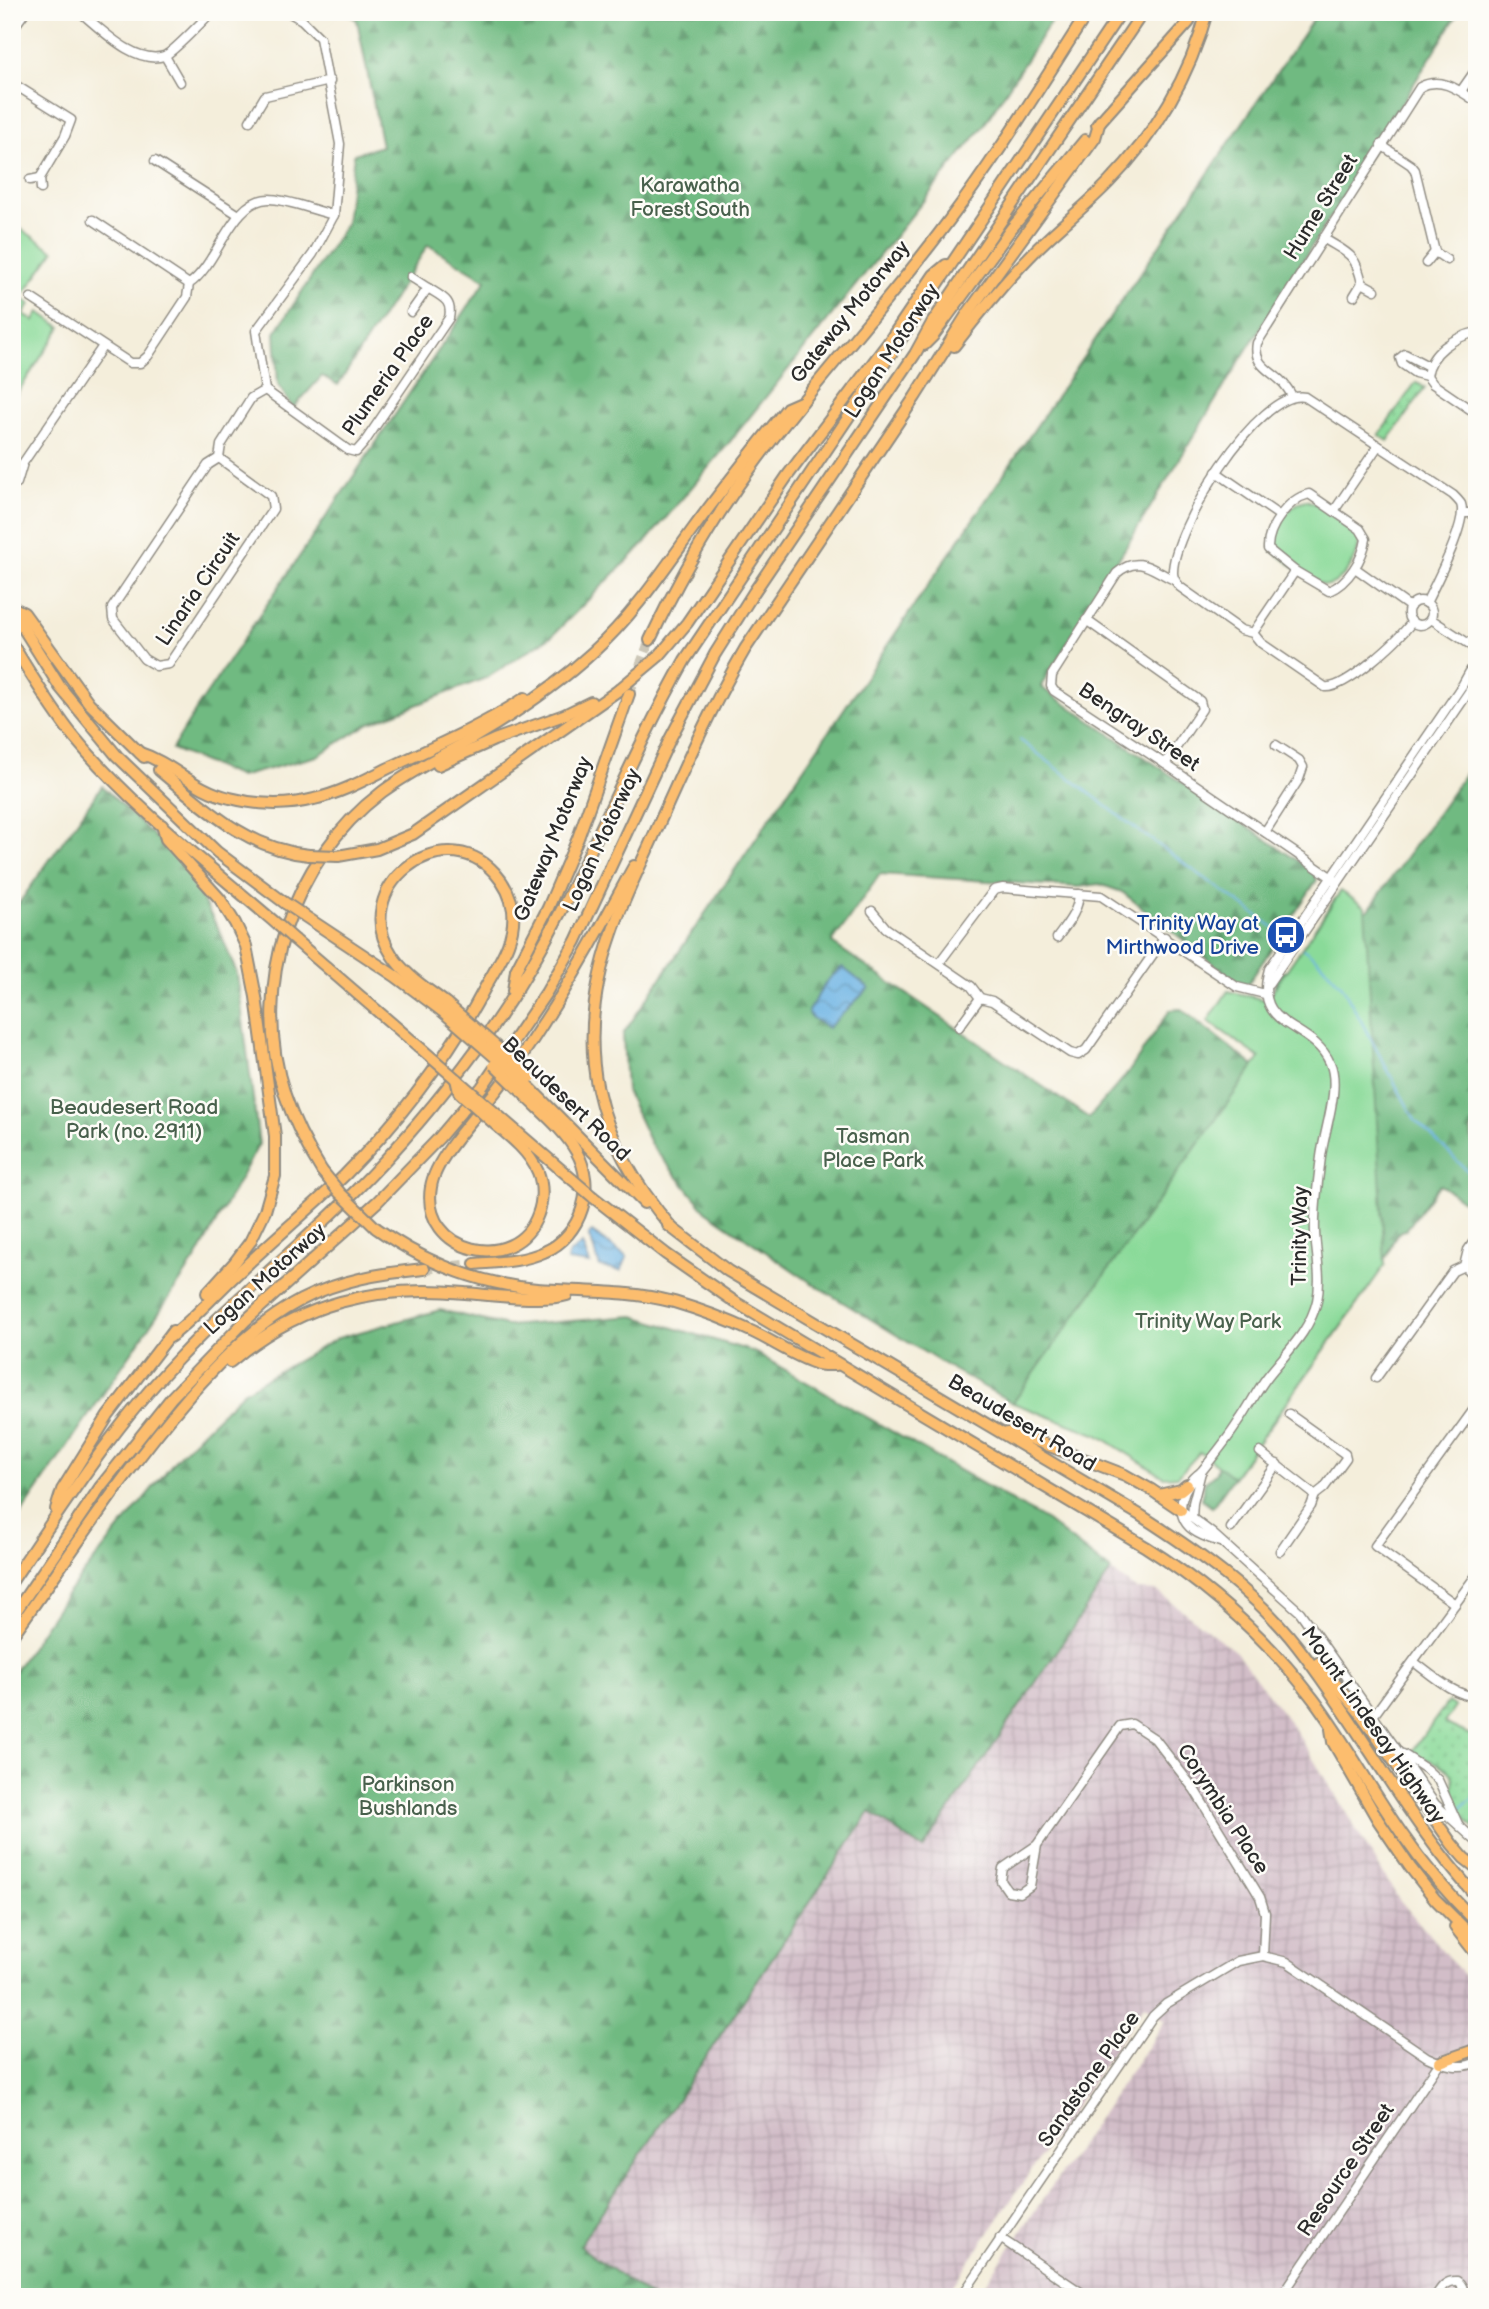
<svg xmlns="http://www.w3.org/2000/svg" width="1489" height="2309" font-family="'Balsamiq Sans',sans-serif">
  <defs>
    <pattern id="industrial-grid" width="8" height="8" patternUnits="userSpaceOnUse" patternTransform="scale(1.75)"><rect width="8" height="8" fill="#d2bdc8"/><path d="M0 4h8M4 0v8" fill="none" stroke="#b4a3ac"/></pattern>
    <pattern id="grass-dots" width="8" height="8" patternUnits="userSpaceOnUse" patternTransform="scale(1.75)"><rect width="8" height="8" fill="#8ada99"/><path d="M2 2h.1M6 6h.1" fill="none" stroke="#77bb84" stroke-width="1.8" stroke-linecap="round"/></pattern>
    <pattern id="forest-firs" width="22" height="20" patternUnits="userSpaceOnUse" patternTransform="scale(1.75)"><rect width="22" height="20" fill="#6fba81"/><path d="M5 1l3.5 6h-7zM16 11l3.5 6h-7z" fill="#5b976a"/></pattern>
    <pattern id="water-waves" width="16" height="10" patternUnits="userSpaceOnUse" patternTransform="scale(1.75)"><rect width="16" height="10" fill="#6db4e4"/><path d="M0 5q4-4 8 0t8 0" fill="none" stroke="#5a93b9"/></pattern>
  </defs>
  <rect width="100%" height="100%" fill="#fdfcf7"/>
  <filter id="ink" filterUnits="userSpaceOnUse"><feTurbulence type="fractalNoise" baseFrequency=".0143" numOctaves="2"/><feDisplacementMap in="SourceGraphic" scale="14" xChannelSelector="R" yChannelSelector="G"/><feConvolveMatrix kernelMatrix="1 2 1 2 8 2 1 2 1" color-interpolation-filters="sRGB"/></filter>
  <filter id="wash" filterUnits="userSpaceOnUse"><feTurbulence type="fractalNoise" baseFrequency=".00686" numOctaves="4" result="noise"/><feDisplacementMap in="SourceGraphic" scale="28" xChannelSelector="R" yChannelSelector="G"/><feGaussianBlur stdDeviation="1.57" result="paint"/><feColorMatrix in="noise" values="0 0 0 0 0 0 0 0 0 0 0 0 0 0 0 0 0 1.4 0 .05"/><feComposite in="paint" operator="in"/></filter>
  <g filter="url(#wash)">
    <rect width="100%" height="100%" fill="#f4eedb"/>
    <polygon fill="url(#industrial-grid)" points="1111,1571 1137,1590 1157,1591 1236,1652 1296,1731 1398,1898 1477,1991 1477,2297 976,2297 1165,2021 1144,2005 945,2297 650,2297 579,2246 870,1812 923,1848"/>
    <g fill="url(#grass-dots)" stroke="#5a8262" stroke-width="2">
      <polygon points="1416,382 1425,388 1388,441 1379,435"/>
      <path d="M1448 1702 1455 1707 1444 1723 1477 1738V1830C1466 1820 1455 1809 1453 1793 1452 1786 1456 1778 1450 1772 1443 1763 1423 1760 1412 1751Z"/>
    </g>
    <g fill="url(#forest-firs)" stroke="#4d7256" stroke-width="2">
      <polygon points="345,12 432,12 450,22 458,21 464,12 1057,12 982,128 728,444 644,544 553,635 488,677 370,723 317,756 240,777 172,749 197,708 486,280 428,245 338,385 322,376 293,408 278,385 275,333 346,224 354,154 382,146 357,20"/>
      <polygon points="1318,12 1459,12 1239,362 1041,686 1045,690 1313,871 1317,880 1248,984 1237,982 1122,892 1099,884 1079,887 880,874 832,943 1089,1118 1128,1073 1170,1010 1181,1009 1254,1066 1013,1403 950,1368 810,1282 706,1211 651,1145 626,1091 623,1034"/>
      <path d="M1477 744V1122L1471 1130 1472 1142 1477 1145V1211L1442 1186 1439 1185 1406 1230C1392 1231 1393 1247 1386 1257L1379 1258 1370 1286 1212 1507 1201 1499 1205 1482 1216 1472 1218 1463 1275 982 1280 973 1290 969 1299 952 1336 897 1362 913 1368 911 1470 767 1469 756Z"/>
      <polygon points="102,786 182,863 219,930 237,974 259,1144 197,1257 12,1527 12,913"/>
      <polygon points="440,1310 507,1326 634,1316 754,1352 1047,1521 1111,1571 923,1849 870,1812 579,2246 650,2297 12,2297 12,1675 63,1599 181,1453 244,1391 338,1338"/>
    </g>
    <g fill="#8ada99" stroke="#5a8262" stroke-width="2">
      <polygon points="12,223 54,251 21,298 30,304 24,314 34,321 39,312 61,327 12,401"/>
      <path d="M1306 500 1316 504 1357 532C1367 549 1340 589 1324 585 1312 582 1284 559 1273 551 1268 535 1289 503 1306 500Z"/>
      <polygon points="1341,891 1365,907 1385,1265 1233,1477 1200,1452 1178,1476 1164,1477 1098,1435 1013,1403 1260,1058 1208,1021 1228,991 1266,1000"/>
    </g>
    <g fill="url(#water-waves)" stroke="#4c7088" stroke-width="2">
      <polygon points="842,967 869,988 828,1028 811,1017 808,1011 827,981"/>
      <polygon points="592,1232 627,1257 621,1271 600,1267 589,1235"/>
      <polygon points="582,1244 590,1264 567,1261 569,1254"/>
    </g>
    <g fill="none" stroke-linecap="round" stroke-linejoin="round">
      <g stroke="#6db4e4" stroke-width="2">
        <polyline points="1020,740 1139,831 1280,932"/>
        <polyline points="1303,949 1317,959 1342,986 1415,1120 1477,1180"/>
        <polyline points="1460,1809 1477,1795"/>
      </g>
    </g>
  </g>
  <g filter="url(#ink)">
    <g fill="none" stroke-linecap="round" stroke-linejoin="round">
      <g stroke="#ccc7b8" stroke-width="10" stroke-dasharray="10 5" stroke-linecap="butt">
        <polyline points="1189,22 1198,12"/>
        <polyline points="629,694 650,640"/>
        <polyline points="424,1269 475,1264"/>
      </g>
      <g stroke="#908c83" stroke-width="11">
        <g id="minor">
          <path d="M80 12C101 29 135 65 164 56 173 53 202 21 212 12"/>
          <path d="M288 12 302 20 320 38 340 144 334 215 313 254 256 331 265 390 348 450 356 452 364 443 449 318C453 300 442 297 428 288"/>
          <polyline points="12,30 25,12"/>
          <polyline points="165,56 180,82"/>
          <polyline points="12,83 71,120 65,136 40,178"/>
          <polyline points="1461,91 1477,68"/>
          <polyline points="250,121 265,96 330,81"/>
          <polyline points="1381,145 1411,165 1415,170 1435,252"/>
          <polyline points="155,161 239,215"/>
          <polyline points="30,180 40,178 41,189"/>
          <polyline points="93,220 189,284"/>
          <path d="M1323 238C1348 254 1355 252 1362 283"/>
          <polyline points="1426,263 1435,252 1447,260"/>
          <polyline points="1354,296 1362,283 1375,290"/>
          <path d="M31 298 130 363H140L148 356 187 297 189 284C218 265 231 199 269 199 286 199 316 211 334 215"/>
          <polyline points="411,312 428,288 411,277"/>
          <path d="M1477 332C1454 337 1430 352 1427 376L1433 384 1477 414"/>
          <polyline points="1427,376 1415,373 1402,364 1400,358 1405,354 1428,366"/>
          <path d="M1292 396C1289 391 1286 385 1281 381 1268 369 1253 364 1257 343L1420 87C1441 76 1459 90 1477 102"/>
          <polyline points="219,458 271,496 273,509 169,664 156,666 144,659 113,619 112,608 208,465 219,458 221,445 251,398 265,390"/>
          <polyline points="1216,472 1280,516"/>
          <polyline points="17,483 23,463 103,346"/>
          <path d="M1309 494 1360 529 1366 539C1363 559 1348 583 1329 591L1295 571 1268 549C1267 528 1288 499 1309 494Z"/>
          <polyline points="1334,511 1378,446"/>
          <polyline points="1462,513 1477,513"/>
          <polyline points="1355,568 1410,607"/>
          <path d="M1174 580C1152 570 1139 554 1117 573L1052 675 1051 686 1054 691 1165 764 1338 882"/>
          <circle cx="1420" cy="613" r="12"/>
          <polyline points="1431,619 1477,649"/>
          <polyline points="1086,620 1200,701 1202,709 1165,764"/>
          <path d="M1412 622C1399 639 1345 690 1325 687L1261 643 1253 633 1241 630 1180 587C1176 582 1173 579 1173 573 1172 531 1258 388 1305 397L1453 495C1455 497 1460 502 1461 504 1468 522 1435 585 1426 603"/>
          <polyline points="1253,633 1295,571"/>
          <polyline points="1265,832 1299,779 1303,767 1299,760 1276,745"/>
          <polyline points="872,911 886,928 971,986 980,998 992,1001 1070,1053 1078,1055 1086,1050 1165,937"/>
          <path d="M1057 938C1067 924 1078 912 1079 894"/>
          <polyline points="939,963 994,890 1003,888 1101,896 1237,987 1265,994"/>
          <polyline points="1269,983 1477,680"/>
          <polyline points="959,1027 980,998"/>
          <polyline points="1464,1266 1477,1280"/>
          <polyline points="1376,1378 1453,1271 1464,1266 1468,1250 1477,1237"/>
          <polyline points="1260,1452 1315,1495"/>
          <polyline points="1181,1510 1213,1534 1300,1612 1435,1804 1477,1842"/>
          <polyline points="1192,1518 1193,1503 1201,1472"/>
          <polyline points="1231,1528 1277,1464"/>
          <path d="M1220 1542C1211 1539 1201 1536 1193 1530 1172 1515 1182 1485 1201 1472 1214 1456 1228 1439 1239 1421 1249 1407 1257 1390 1268 1376 1286 1353 1310 1331 1317 1301 1322 1277 1316 1255 1315 1232 1314 1207 1318 1182 1321 1157 1324 1131 1341 1087 1330 1063 1312 1021 1252 1031 1269 969L1463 684 1473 666 1477 651"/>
          <polyline points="1280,1551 1311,1506 1315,1495 1324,1488 1346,1458 1345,1454 1289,1414"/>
          <polyline points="1455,1604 1375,1546 1477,1405"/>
          <path d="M1414 1662C1433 1676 1453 1695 1477 1697"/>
          <polyline points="1374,1715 1477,1574"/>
          <polyline points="1403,1754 1426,1769 1438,1780 1458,1824"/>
          <polyline points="1037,1845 1030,1886 1020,1893 1008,1891 1001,1881 1003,1868 1037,1845 1120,1726 1132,1724 1155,1739 1194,1789 1260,1897 1265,1913 1263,1956"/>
          <polyline points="1000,2238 1088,2297"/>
          <path d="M961 2297 1153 2016 1166 2004 1238 1961 1263 1956 1287 1962 1427 2057C1444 2065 1460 2070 1477 2062"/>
          <polyline points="1281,2297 1440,2062"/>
          <path d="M1435 2297C1441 2288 1445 2280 1457 2281 1463 2285 1465 2291 1460 2297"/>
        </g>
      </g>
      <g stroke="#908c83" stroke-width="14">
        <g id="highway">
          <polyline points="1097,125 1189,22"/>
          <polyline points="924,345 933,336 1011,229 1085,140"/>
          <path d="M954 346C980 312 1007 279 1038 248 1061 225 1086 206 1109 182 1155 135 1190 76 1207 12"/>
          <polyline points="12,607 24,613 89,703 144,757"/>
          <polyline points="12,610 60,687 117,756 217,852 285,903"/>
          <path d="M650 640C680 576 715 515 758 458 818 378 887 304 947 223 998 156 1042 83 1088 12"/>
          <path d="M12 644C32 676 51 709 74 737 133 808 209 865 278 925"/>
          <path d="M140 753C172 763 194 790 230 798 257 805 287 806 314 799 342 793 368 778 393 766 438 745 484 725 525 698"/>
          <polyline points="438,765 494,740 564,715 591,702"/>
          <path d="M159 770C205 808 247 849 309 855"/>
          <polyline points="162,825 166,839 220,899 235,923 246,946 256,997 275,1136 275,1176 265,1211 250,1242 235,1262 207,1293"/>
          <polyline points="338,856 377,849 413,834 616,692 659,656 687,623 788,475 888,343 934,275 946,265"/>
          <polyline points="303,915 395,976 442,1011"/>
          <polyline points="295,940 418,1046"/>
          <polyline points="513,991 516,970 548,908 578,838 629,694"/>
          <polyline points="526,1084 644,1203"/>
          <polyline points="501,1118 573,1180"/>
          <path d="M496 1125C512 1138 530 1153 538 1172 543 1185 543 1201 538 1214 516 1276 420 1253 431 1187 435 1158 477 1115 496 1091 513 1069 529 1046 544 1022 577 972 605 919 634 866"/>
          <path d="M322 1171C307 1147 294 1122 285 1095 249 986 291 861 382 792 410 771 442 756 473 738 516 713 556 686 593 652 632 617 662 572 693 529 723 488 755 448 787 408L803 401"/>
          <path d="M593 1197 666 1254 735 1302 1146 1547C1211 1588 1268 1639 1314 1700 1346 1743 1371 1790 1402 1834 1424 1866 1449 1895 1477 1923"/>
          <path d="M668 1225 728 1271 1140 1515C1196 1551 1257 1593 1298 1647 1361 1728 1407 1821 1477 1897"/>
          <path d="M376 1228C424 1262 477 1284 537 1289 583 1292 628 1290 674 1302 701 1310 728 1320 753 1332 774 1342 794 1356 815 1363 821 1366 829 1365 836 1365"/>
          <path d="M672 1228C594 1137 572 1047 612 933 623 899 640 867 654 835 682 772 710 709 745 649L915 397 968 313 1095 138 1100 121"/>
          <path d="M475 1264C498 1262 522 1262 544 1252 582 1236 597 1186 576 1151 563 1128 539 1110 521 1091"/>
          <path d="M170 1337C195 1318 216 1293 240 1271 274 1239 311 1208 345 1175 401 1118 450 1055 487 984 500 961 516 938 513 910 511 897 504 883 495 873 441 815 348 889 392 955 405 976 428 989 447 1004"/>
          <path d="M230 1362C299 1303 376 1284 465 1293 492 1295 542 1302 567 1295"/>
          <polyline points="1007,1433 1021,1435 1125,1475 1150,1489 1181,1510"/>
          <polyline points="1159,1495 1181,1490 1187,1485"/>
          <polyline points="56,1509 62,1490 108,1416 173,1331"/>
          <path d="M12 1581C64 1504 114 1426 178 1359 228 1305 285 1259 338 1208 384 1164 426 1116 464 1066 502 1017 534 964 562 909 604 826 639 741 685 660L1121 12"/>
          <polyline points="12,1617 101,1486 172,1397 245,1321 377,1202 439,1138 482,1087 546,993 576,941 670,739 715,654 754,592 915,354 932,323 1143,12"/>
          <path d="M12 1636C70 1555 124 1471 189 1396 222 1359 257 1323 301 1300 339 1280 382 1273 424 1269"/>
          <polyline points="1318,1663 1360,1713 1452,1844 1464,1858 1477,1868"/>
          <polyline points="1331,1729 1333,1742 1378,1820 1410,1867 1435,1899 1477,1941"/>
          <polyline points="1455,1927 1477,1955"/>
          <polyline points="1440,2062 1477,2049"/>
        </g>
      </g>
      <use href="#minor" stroke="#fff" stroke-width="8"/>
      <use href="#highway" stroke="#fcbd6e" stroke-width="10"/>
      <g stroke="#908c83" stroke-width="14" stroke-linecap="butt">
        <g id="highway-bridge">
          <polyline points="309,855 338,856"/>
          <polyline points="285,903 303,915"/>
          <polyline points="278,925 295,940"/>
          <polyline points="447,1004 531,1077"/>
          <polyline points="442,1011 526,1084"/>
          <polyline points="418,1046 501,1118"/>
          <polyline points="494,1065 521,1091"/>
          <polyline points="456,1079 459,1092 496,1125"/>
          <polyline points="322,1171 340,1193 376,1228"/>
          <polyline points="573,1180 593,1197"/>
        </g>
      </g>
      <use href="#highway-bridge" stroke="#fcbd6e" stroke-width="10"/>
    </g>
  </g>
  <defs>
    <g id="bus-disc" transform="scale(2.0125)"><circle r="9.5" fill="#1a4fb4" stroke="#fdfcf7"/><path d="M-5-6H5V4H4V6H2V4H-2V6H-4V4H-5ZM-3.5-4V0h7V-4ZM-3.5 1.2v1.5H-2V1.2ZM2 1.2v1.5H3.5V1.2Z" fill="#fff"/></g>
  </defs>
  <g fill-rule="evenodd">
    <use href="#bus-disc" x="1286" y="935"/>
  </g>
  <g text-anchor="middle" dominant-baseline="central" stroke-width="5" stroke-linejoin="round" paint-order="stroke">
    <g font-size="21" fill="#48604c" stroke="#fdfcf7">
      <text x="690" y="185">Karawatha<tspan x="690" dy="24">Forest South</tspan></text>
      <text x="134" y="1107">Beaudesert Road<tspan x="134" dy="24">Park (no. 2911)</tspan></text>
      <text x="873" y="1136">Tasman<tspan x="873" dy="24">Place Park</tspan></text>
      <text x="1208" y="1321">Trinity Way Park</text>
      <text x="408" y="1784">Parkinson<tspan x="408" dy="24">Bushlands</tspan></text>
    </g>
    <g font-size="21" fill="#2b2b2b" stroke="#fdfcf7">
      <text transform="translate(1321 207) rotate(-58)">Hume Street</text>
      <text transform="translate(850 312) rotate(-51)">Gateway Motorway</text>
      <text transform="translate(892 351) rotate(-57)">Logan Motorway</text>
      <text transform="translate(388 375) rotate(-55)">Plumeria Place</text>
      <text transform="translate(198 589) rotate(-56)">Linaria Circuit</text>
      <text transform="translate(1139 727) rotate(34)">Bengray Street</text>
      <text transform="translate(553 839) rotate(-68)">Gateway Motorway</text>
      <text transform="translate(602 840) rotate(-65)">Logan Motorway</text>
      <text transform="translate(566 1099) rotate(44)">Beaudesert Road</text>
      <text transform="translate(1300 1236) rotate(-89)">Trinity Way</text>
      <text transform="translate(265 1279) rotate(-42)">Logan Motorway</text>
      <text transform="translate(1022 1423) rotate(31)">Beaudesert Road</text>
      <text transform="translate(1373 1725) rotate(55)">Mount Lindesay Highway</text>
      <text transform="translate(1223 1809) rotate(57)">Corymbia Place</text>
      <text transform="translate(1089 2079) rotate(-55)">Sandstone Place</text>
      <text transform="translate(1346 2170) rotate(-56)">Resource Street</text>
    </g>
    <g font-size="21" fill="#164399" stroke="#fdfcf7" text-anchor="end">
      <text x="1259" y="923">Trinity Way at<tspan x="1259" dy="24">Mirthwood Drive</tspan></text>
    </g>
  </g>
  <rect width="1489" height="2309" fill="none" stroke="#fdfcf7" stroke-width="42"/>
</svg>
